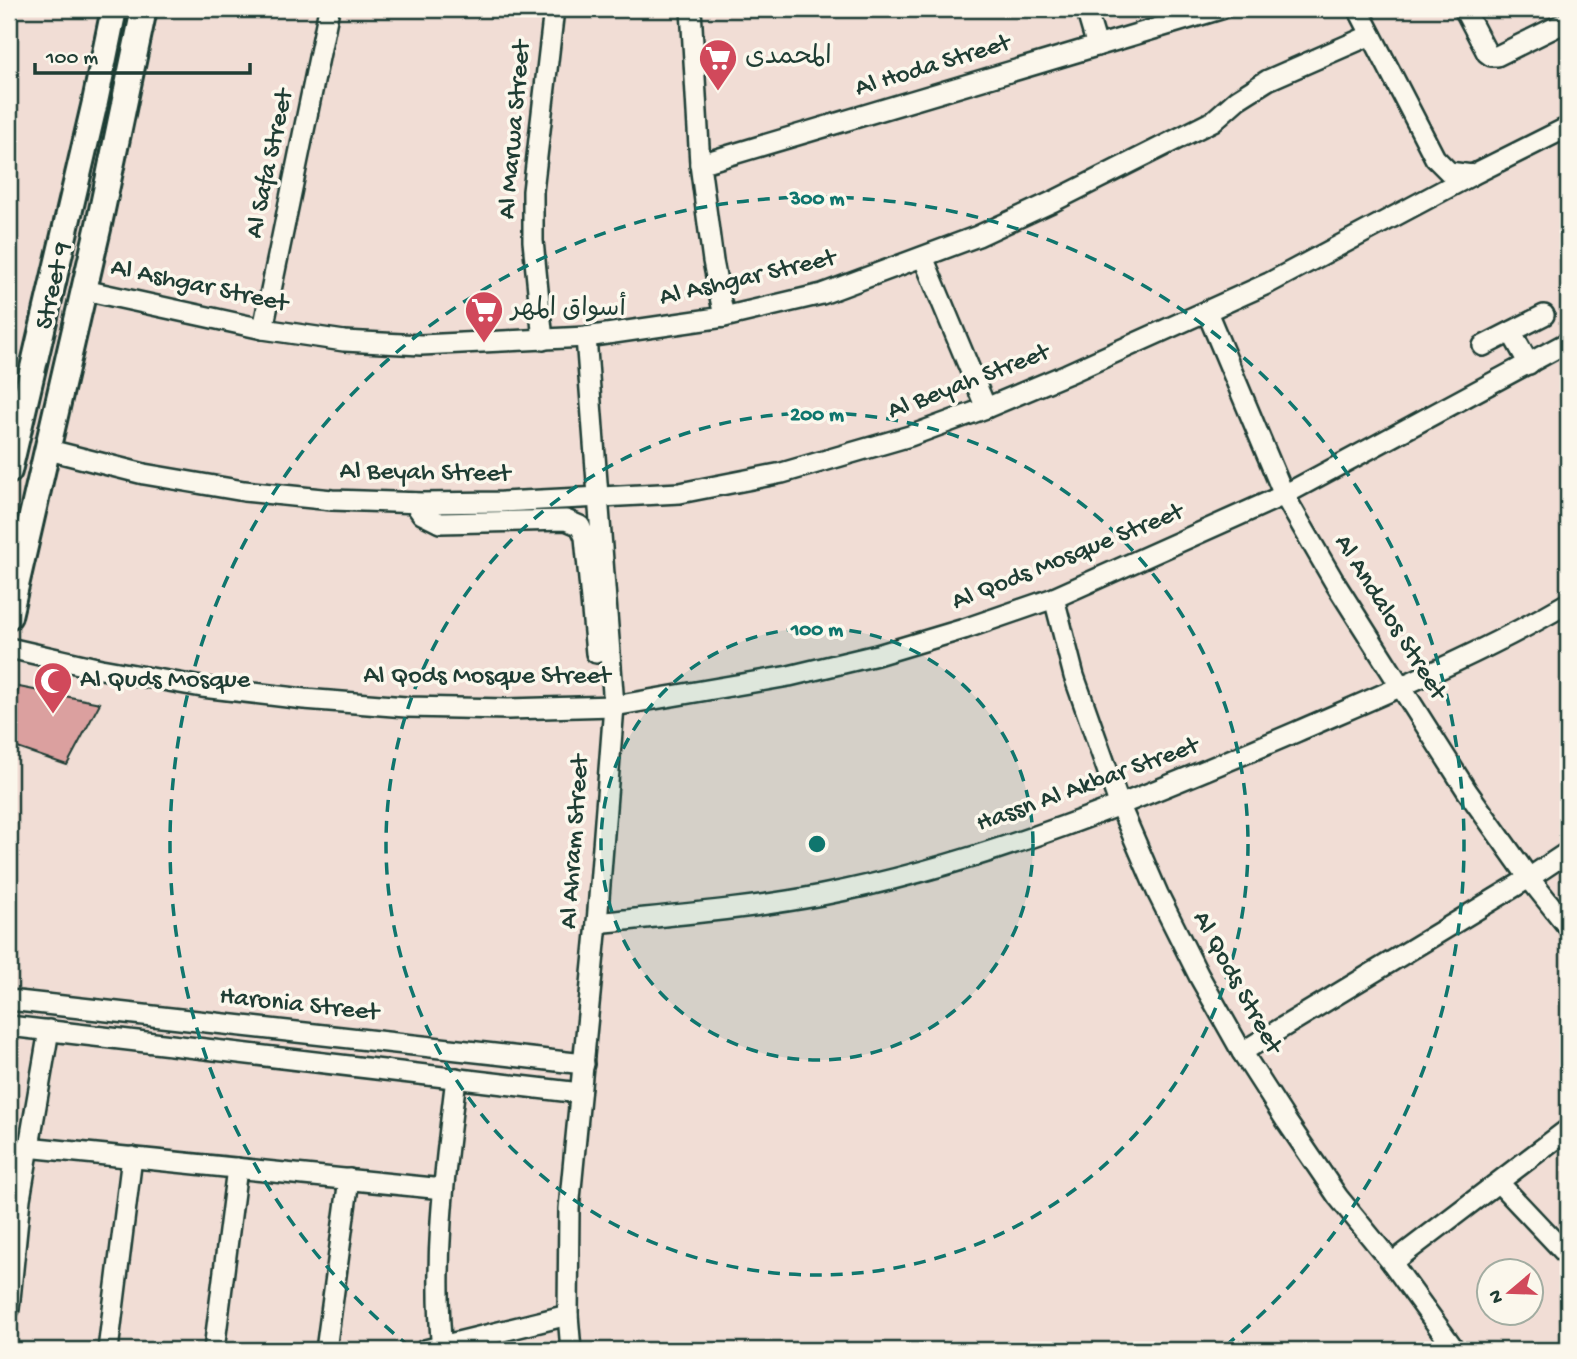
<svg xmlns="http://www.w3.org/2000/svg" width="1577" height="1359" font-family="'Gochi Hand','Playpen Sans Arabic',sans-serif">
  <rect width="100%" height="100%" fill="#f1ddd5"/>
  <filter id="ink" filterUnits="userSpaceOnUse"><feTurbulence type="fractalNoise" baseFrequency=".0143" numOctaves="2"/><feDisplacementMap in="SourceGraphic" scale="14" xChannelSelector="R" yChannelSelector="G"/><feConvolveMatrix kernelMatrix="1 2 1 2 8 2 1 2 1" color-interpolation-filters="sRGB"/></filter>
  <g filter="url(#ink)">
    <polygon fill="#dba09f" stroke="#1f3d34" stroke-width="2" points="19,687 100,703 67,765 9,745 9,727"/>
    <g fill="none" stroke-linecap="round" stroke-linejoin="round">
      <g stroke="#1f3d34" stroke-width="24">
        <g id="minor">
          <polyline points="691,9 700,164 713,261 724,317"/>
          <polyline points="1086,9 1097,46"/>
          <polyline points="1358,9 1435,158 1449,172 1472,175"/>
          <polyline points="1464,9 1487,53 1491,56 1497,56 1568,21"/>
          <polyline points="700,164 1221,9"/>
          <polyline points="923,257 986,408"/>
          <polyline points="84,290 263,329 344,341 421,345 586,337 724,317 822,294 978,236 1054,201 1213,121 1238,99 1268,80 1371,35"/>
          <polyline points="1207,312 1284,495 1335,583 1467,791 1529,878 1568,927"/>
          <polyline points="263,329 329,9"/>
          <polyline points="1511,332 1529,364"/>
          <polyline points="543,340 533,241 533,191 554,9"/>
          <polyline points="1483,346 1544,315"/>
          <polyline points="49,450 144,474 244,491 332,500 423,503 502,502 680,493 782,473 910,436 986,408 1067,374 1269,283 1472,175 1568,127"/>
          <polyline points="414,503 422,514 440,523 566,520 580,526 585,537 596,653"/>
          <polyline points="1054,598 1074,676 1120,806 1158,894 1199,976 1242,1052 1287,1122 1338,1197 1392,1263 1455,1350"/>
          <polyline points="9,648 101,669 202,687 304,699 406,707 508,709 614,706 789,676 877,655 964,629 1054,598 1284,495 1568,342"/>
          <path d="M597 923C672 915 748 909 822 895 987 863 1142 798 1296 732 1388 692 1481 654 1568 603"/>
          <polyline points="9,1000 584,1064"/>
          <polyline points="9,1026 580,1093"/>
          <polyline points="1242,1052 1529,878 1568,852"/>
          <polyline points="27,1147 443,1189"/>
          <polyline points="1500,1184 1568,1256"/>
          <polyline points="1392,1263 1568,1129"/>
          <polyline points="9,1309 20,1199 49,1030"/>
          <polyline points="108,1350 132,1157"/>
          <polyline points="214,1350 237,1168"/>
          <polyline points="326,1350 349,1179"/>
          <polyline points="425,1350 568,1315"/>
          <path d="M442 1350C433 1259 445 1169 456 1078"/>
          <polyline points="571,1350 568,1315 569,1209 597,923 614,706 586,337"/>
        </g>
      </g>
      <g stroke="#1f3d34" stroke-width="30">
        <g id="major">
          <polyline points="9,471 95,102 114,9"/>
          <polyline points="9,616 98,229 144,9"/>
        </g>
      </g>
      <use href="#minor" stroke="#fbf7ec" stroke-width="19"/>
      <use href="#major" stroke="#fbf7ec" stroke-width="24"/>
    </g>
  </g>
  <circle cx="817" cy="844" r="216" fill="#0f766e" fill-opacity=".12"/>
  <g fill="none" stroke="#0f766e" stroke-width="3.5" stroke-dasharray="12 9">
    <circle cx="817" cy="844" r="216"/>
    <circle cx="817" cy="844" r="431"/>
    <path d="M410 1347A647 647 0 1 1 1224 1347"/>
  </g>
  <defs>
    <g id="supermarket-pin" transform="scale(2.0125)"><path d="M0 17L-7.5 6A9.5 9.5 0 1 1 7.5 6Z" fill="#d1495b" stroke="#fbf7ec"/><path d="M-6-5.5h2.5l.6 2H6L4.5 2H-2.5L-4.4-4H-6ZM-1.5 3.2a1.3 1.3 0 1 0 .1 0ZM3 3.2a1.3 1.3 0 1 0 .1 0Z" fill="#fff"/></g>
    <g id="mosque-pin" transform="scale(2.0125)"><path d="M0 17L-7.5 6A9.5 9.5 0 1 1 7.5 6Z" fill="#d1495b" stroke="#fbf7ec"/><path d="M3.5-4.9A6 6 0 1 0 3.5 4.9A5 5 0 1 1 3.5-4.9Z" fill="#fff"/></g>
  </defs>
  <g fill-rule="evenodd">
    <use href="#supermarket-pin" x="718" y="58"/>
    <use href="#supermarket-pin" x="484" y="310"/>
    <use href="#mosque-pin" x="53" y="681"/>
  </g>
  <g text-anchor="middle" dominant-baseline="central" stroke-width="7" stroke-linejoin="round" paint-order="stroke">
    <g font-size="26" fill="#1f3d34" stroke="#fbf7ec" text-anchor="start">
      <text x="745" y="58">المحمدى</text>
      <text x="511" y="310">أسواق المهر</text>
      <text x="80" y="681">Al Quds Mosque</text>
    </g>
    <g font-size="26" fill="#1f3d34" stroke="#fbf7ec">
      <text transform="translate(933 67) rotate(-17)">Al Hoda Street</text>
      <text transform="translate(516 130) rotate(-85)">Al Marwa Street</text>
      <text transform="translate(271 164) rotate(-78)">Al Safa Street</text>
      <text transform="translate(748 279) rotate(-13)">Al Ashgar Street</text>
      <text transform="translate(55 286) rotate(-77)">Street 9</text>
      <text transform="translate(199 287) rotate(12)">Al Ashgar Street</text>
      <text transform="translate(969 383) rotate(-21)">Al Beyah Street</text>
      <text transform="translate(425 474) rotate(1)">Al Beyah Street</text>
      <text transform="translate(1068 558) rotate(-22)">Al Qods Mosque Street</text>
      <text transform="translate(1389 618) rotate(58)">Al Andalos Street</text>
      <text x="487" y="677">Al Qods Mosque Street</text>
      <text transform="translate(1088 786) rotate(-20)">Hassn Al Akbar Street</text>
      <text transform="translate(576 842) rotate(-86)">Al Ahram Street</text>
      <text transform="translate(1236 983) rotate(61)">Al Qods Street</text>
      <text transform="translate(299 1006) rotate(6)">Haronia Street</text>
    </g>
  </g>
  <circle cx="817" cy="844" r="10" fill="#0f766e" stroke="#fbf7ec" stroke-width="3.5"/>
  <g font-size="21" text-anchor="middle" font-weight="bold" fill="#0f766e" stroke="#fbf7ec" stroke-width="7" stroke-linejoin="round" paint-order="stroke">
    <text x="817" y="204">300 m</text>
    <text x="817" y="420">200 m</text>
    <text x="817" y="635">100 m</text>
  </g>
  <rect width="1577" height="1359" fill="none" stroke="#fbf7ec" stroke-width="35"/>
  <rect x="18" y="18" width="1542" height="1324" fill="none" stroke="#1f3d34" stroke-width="2.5" filter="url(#ink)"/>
  <g transform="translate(1510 1292) rotate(251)"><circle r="33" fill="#fbf7ec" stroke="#a3ada2" stroke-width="2"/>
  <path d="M0-5L12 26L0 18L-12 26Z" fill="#d1495b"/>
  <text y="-10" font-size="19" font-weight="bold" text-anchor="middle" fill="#1f3d34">N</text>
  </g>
  <path d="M35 63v10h215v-10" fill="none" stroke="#1f3d34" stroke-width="3.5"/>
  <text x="46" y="63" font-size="21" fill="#1f3d34" stroke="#fbf7ec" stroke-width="5" paint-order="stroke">100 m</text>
</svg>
